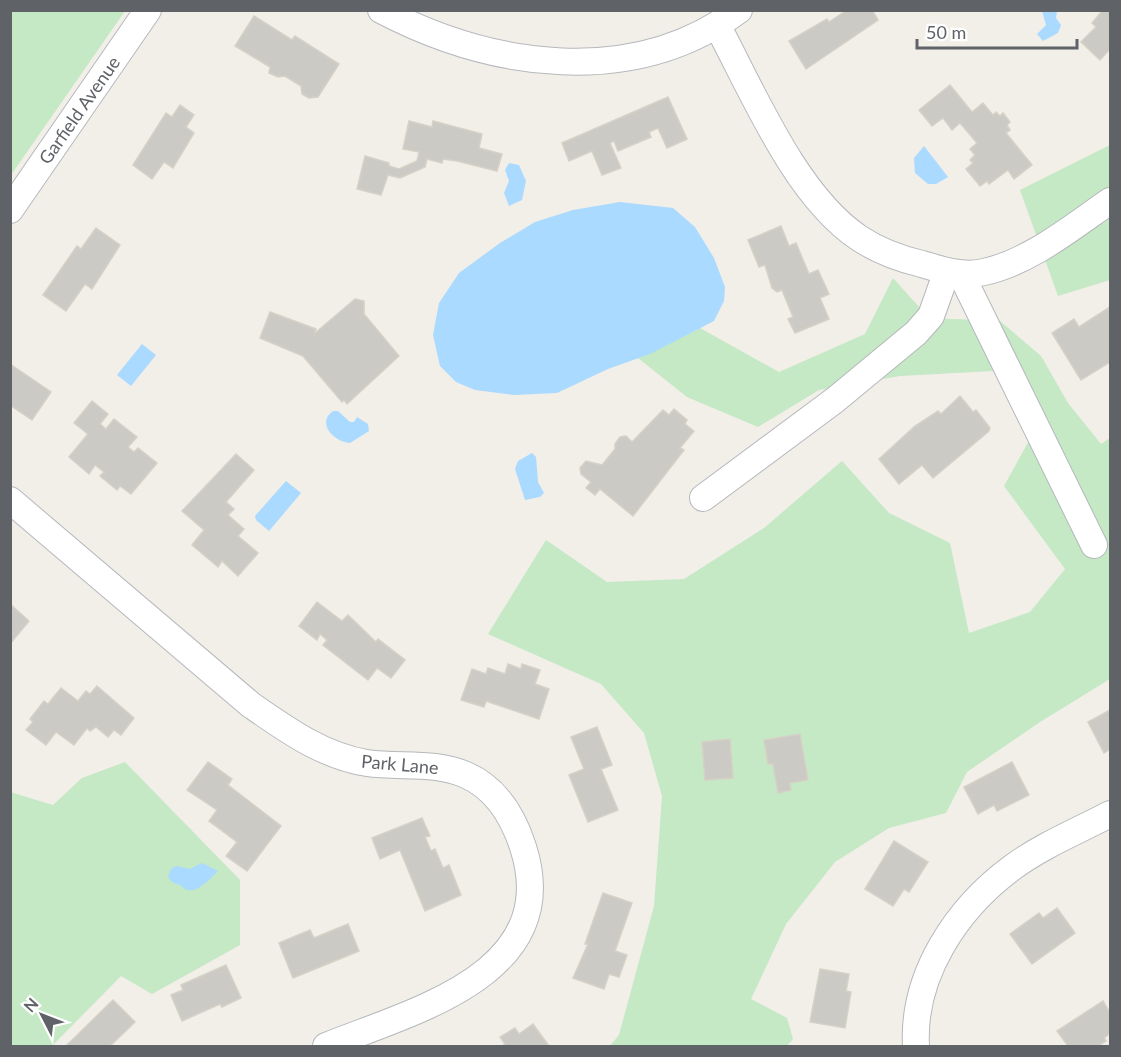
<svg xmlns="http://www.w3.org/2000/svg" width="1121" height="1057" font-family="Lato,sans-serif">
  <rect width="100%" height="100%" fill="#f1efe8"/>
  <g fill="#c5e8c5">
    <polygon points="11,10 125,11 11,175 10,11"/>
    <polygon points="1110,145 1110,280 1058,296 1020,190"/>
    <polygon points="893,278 929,318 1000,321 1041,356 1068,403 1101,444 1110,438 1110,679 1040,722 967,772 946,813 889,828 835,862 786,924 751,999 787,1018 793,1039 787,1046 610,1046 619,1035 654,906 662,796 644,733 601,684 488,634 546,540 607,582 684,579 764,528 842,461 889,513 950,543 969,633 1030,612 1065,569 1004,486 1031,437 993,371 900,376 819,390 758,427 687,397 638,358 700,328 779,372 865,334"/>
    <polygon points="125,762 240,880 240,945 152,994 121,976 52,1046 11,1046 10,792 53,805 82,778"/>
  </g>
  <g fill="#aadaff">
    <polygon points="1042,11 1057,11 1056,18 1061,25 1058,33 1043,41 1037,34 1046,25"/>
    <polygon points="924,146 948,177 936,184 928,184 915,173 914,158"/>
    <polygon points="509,163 519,165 526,181 522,200 509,206 504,193 509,181 505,170"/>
    <polygon points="620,202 673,208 695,227 714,258 725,287 724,301 714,321 650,354 608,369 557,393 514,395 475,390 456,382 440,366 433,335 439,303 459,273 500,243 535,222 573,210"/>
    <polygon points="142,344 156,355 131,386 117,375"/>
    <path d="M333 411H338L350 422H354L357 417 368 424 369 431 350 443C334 442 316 423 333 411Z"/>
    <polygon points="532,453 536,457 538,482 544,493 540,497 525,500 515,469 518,461"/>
    <polygon points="286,481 301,493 269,531 256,520 255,516"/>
    <path d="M202 863 218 871C212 877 198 893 188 890 183 889 184 887 180 885 174 883 172 883 168 877L171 869 176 866 190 869Z"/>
  </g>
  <g fill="#cccac5" stroke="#d6d1c6" stroke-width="1.5">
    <polygon points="847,10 872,10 878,20 806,69 789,41 827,19 829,22"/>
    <polygon points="1103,10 1110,10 1110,49 1100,60 1081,42 1096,27 1092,23"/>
    <polygon points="254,16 292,40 295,36 339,64 318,97 309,98 302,94 301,86 285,76 278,77 269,73 270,67 235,46"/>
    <polygon points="950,85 972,112 983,103 993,115 996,112 1000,116 1003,113 1010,122 1007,125 1010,130 1006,133 1032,165 1014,179 1008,170 989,184 987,181 980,186 966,169 973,163 970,160 975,155 970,149 977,143 960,123 952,130 943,118 932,126 919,110"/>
    <polygon points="668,97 687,139 667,148 658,128 649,132 651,137 618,151 614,141 610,143 621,168 602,175 592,151 569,161 562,143"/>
    <polygon points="180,105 194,115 186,127 194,133 173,168 164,162 152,179 133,165 166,113 172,117"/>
    <polygon points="409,121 432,127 433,121 482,134 479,148 502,154 497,171 457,161 443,159 442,163 427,159 425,167 400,178 388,175 381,195 357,189 365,156 389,163 389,166 399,169 417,161 419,152 403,149"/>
    <polygon points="781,226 789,246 796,243 809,274 818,270 829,294 820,298 829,319 795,333 788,319 793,317 782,290 777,292 772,288 765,265 759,267 748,240"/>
    <polygon points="96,228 120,245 92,289 85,284 66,311 43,295 77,246 81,249"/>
    <polygon points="355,299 364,301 364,314 399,356 347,404 344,400 342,402 303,356 260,338 270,312 316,329 314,334"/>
    <polygon points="1110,307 1110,362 1081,380 1052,333 1074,319 1079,327"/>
    <polygon points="10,364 51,392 32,420 10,405"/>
    <polygon points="960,396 973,412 976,410 990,428 989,431 933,478 922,465 899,484 879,459 915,426 938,411 941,414"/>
    <polygon points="92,401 108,414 100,424 106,429 114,419 137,437 128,447 134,452 138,448 157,463 131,494 120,486 117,490 100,476 104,472 95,465 89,474 69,457 88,434 74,423"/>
    <polygon points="674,409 687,420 685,424 694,431 680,448 684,450 633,516 600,489 595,495 586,488 591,482 581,474 580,468 586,461 602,465 615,449 615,444 620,437 626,436 632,442 663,410 669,415"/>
    <polygon points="236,454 254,470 226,502 234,509 228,515 244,529 238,536 258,553 238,576 222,561 218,567 192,545 204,530 182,511"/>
    <polygon points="317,602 342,621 348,615 376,642 378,639 405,660 391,678 377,668 368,680 323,645 327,640 320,634 317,640 299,626"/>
    <polygon points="10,604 29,621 10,644"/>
    <polygon points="508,664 521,669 522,664 540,670 535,684 549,689 539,719 486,701 484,707 461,700 472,669 486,674 488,668 505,674"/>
    <polygon points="97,686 134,718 121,735 114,730 108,737 96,727 90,731 87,728 74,745 56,732 46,745 26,730 33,722 30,719 44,701 48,704 61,688 78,701 86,691 90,694"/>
    <polygon points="1110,710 1110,749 1104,753 1088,722"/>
    <polygon points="597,727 612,765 601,769 618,810 588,822 569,775 584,769 571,737"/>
    <polygon points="800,734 808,780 790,783 791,790 778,793 773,764 768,764 764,740"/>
    <polygon points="730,739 733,778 705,780 702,742"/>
    <polygon points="208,762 232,779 228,785 281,826 247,871 226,856 237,842 209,821 217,810 187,790"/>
    <polygon points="1012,762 1029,795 997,811 994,805 978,814 964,787"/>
    <polygon points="422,818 430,836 425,837 431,851 435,849 443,868 449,865 461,895 425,911 400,850 380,859 372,838"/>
    <polygon points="894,841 928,862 909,892 904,889 893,906 865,889"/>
    <polygon points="603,893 632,903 615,951 627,955 619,977 609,974 604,989 573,978 588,944 585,944"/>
    <polygon points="1057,908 1075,933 1032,964 1010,934 1039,913 1043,918"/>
    <polygon points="348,924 359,951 293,978 279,943 310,930 314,938"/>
    <polygon points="226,965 241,998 222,1007 220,1004 182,1021 171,995 183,990 181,985"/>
    <polygon points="820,969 849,974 846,991 851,992 845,1028 810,1022"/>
    <polygon points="113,1000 135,1022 110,1046 66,1046"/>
    <polygon points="1103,1001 1110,1013 1110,1033 1104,1038 1106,1041 1098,1046 1068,1046 1057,1031"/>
    <polygon points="533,1024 549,1046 502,1046 505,1044 500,1037 515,1028 519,1034"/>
  </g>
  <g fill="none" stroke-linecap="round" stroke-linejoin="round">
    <g stroke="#b5b8bc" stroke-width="28">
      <g id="minor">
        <path d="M381 10C492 68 633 89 739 10"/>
        <path d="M717 25C753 92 795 195 859 238 877 250 901 259 922 264 942 270 963 277 984 272 1030 262 1072 227 1110 201"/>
        <polyline points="10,210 148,10"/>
        <polyline points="961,274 1094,545"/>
        <polyline points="703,498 835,400 916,333 931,316 947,271"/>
        <path d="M10 500 251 705C287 730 323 756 367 763 400 768 434 761 466 775 496 788 513 816 523 847 564 974 413 1011 326 1046"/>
        <path d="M916 1046C912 975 957 908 1013 867 1043 845 1078 831 1110 814"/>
      </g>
    </g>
    <use href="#minor" stroke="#fff" stroke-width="26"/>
  </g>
  <g text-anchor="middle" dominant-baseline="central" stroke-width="4.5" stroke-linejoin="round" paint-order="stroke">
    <g font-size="18" fill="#5f6368" stroke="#fff">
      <text transform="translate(79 110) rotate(-55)">Garfield Avenue</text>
      <text transform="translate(400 764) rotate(5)">Park Lane</text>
    </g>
  </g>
  <rect width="1121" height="1057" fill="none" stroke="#5f6368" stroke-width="24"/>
  <g transform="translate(42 1015) rotate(312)" stroke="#ffffff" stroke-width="4.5" paint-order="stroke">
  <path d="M0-4.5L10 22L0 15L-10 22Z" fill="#5f6368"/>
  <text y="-9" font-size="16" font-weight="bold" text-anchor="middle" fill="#5f6368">N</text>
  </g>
  <path d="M917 39v9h160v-9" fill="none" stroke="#5f6368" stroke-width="3"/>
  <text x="926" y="39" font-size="18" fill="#5f6368" stroke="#ffffff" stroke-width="4.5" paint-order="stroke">50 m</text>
</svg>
